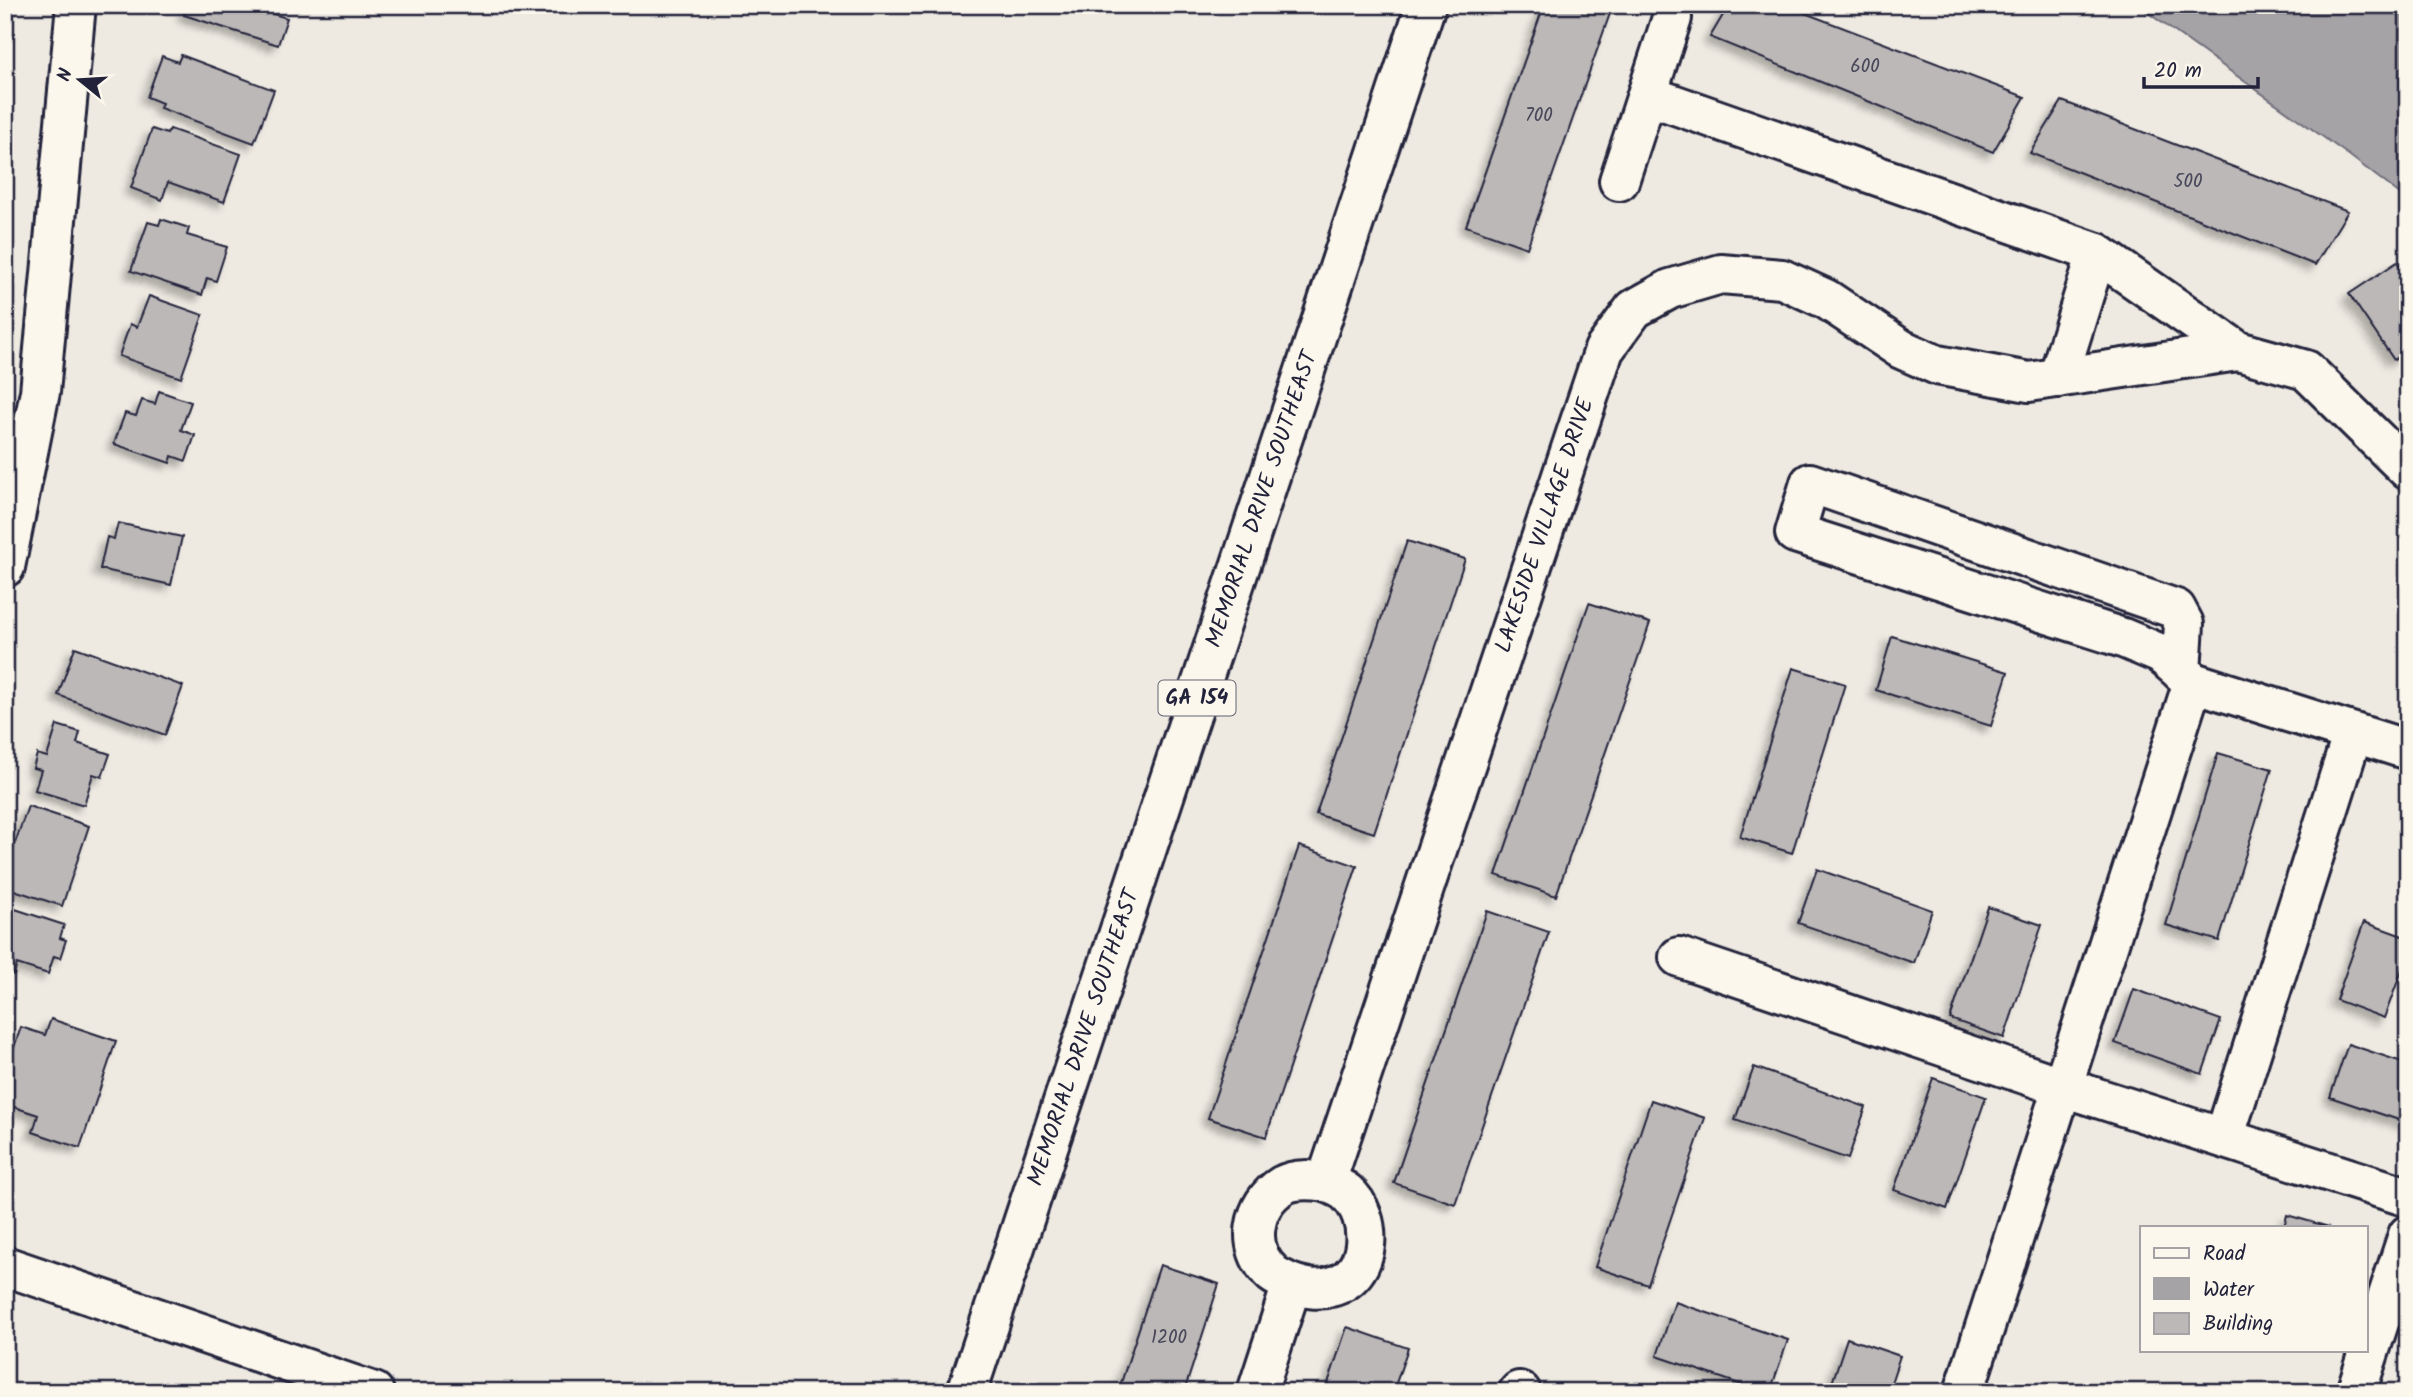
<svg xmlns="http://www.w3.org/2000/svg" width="2413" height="1397" font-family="Kalam,sans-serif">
  <defs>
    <filter id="shadow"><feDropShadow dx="-6" dy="6" stdDeviation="3.5" flood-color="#0004"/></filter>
  </defs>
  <rect width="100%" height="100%" fill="#eeeae2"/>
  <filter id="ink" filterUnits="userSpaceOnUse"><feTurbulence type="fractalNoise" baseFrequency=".0143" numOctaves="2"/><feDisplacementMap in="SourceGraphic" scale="14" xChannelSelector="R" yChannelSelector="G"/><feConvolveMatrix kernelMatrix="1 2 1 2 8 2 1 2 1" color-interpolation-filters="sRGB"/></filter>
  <g filter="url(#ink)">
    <polygon fill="#a6a3a7" stroke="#716f7c" stroke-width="2" points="2137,5 2408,5 2408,200 2350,156"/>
    <g fill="#bcb8b8" stroke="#22223b" stroke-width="2" filter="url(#shadow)">
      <polygon points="187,5 264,5 263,11 287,18 278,45 184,15"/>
      <polygon points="1544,5 1613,5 1527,248 1466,226"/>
      <polygon points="1729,5 1784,5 2025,97 1993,152 1710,37"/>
      <polygon points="181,55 274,90 254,143 160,108 162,103 147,97 162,56 178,62"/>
      <polygon points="2062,101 2348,211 2315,265 2030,153"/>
      <polygon points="152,129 167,134 170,129 241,154 224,202 168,182 162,200 131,188"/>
      <polygon points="161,219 189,228 187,235 227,247 216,281 207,278 202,295 131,271 148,222 159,225"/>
      <polygon points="2397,262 2408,277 2408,357 2404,352 2394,360 2349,294"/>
      <polygon points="149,296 203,315 181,378 119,356 130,324 137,327"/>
      <polygon points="159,391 191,402 181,430 195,435 186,461 172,456 170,463 114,444 125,413 136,416 142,400 155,404"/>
      <polygon points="118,523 182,537 171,585 100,569 107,537 114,539"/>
      <polygon points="1407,541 1465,559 1374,833 1316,814"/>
      <polygon points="1589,603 1650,623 1556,896 1496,875"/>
      <polygon points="1892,636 2008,672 1991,726 1876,690"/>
      <polygon points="75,647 183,686 165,735 58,695"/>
      <polygon points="1793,668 1845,684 1792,853 1740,837"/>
      <polygon points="57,725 80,732 77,743 110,754 102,777 93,774 84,805 35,790 41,770 33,768 37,754 47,757"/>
      <polygon points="2218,753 2272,769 2219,941 2166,925"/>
      <polygon points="28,806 89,826 62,906 5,887 5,872"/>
      <polygon points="1299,846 1357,866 1266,1137 1208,1118"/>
      <polygon points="1817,869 1932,910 1914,963 1798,923"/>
      <polygon points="9,907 64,925 60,938 66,940 60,958 54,956 48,974 17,964 14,975 5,972 5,919"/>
      <polygon points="1988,907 2042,925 2004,1038 1950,1019"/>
      <polygon points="1487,911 1549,932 1455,1204 1394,1183"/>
      <polygon points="2364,922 2408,938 2408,954 2384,1018 2336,1000"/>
      <polygon points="2134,989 2221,1020 2202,1074 2115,1043"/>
      <polygon points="51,1019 116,1041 80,1148 33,1132 38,1115 5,1104 5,1074 21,1027 45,1035"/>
      <polygon points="2348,1044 2408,1064 2408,1123 2330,1097"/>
      <polygon points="1754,1067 1866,1107 1848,1159 1735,1120"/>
      <polygon points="1933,1078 1986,1097 1947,1209 1894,1190"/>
      <polygon points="1651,1100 1705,1118 1648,1285 1595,1267"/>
      <polygon points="2287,1215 2329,1227 2284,1227"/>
      <polygon points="1160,1265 1219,1284 1184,1392 1118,1392"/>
      <polygon points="1675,1302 1788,1340 1770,1392 1763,1392 1657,1356"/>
      <polygon points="1347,1327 1408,1348 1393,1392 1325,1392"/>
      <polygon points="1847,1338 1900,1356 1888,1392 1829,1392"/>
    </g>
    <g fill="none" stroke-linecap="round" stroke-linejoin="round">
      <g stroke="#22223b" stroke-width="44">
        <g id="street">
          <polyline points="1647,95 2097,253 2238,351 2306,370 2408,470"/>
          <polyline points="1619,181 1672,18"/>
          <polyline points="2058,378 2097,253"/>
          <polyline points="5,567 40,392 76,5"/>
          <polyline points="2181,672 2184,624 2176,609 1810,483 1795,533 2123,638 2161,654 2193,682"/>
          <polyline points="1679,957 2063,1087 2408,1197"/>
          <polyline points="2224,1138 2353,733"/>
          <polyline points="5,1266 374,1392"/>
          <path d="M1292 1284C1306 1288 1317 1291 1330 1287 1373 1277 1375 1217 1346 1192 1341 1188 1333 1185 1326 1182"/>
          <polyline points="1519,1391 1521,1392"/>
          <path id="s1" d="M1257 1392 1292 1284C1286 1281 1278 1278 1273 1274 1244 1249 1252 1204 1283 1185 1296 1178 1312 1180 1326 1182L1604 350 1634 309 1670 289 1721 274 1782 279 1826 299 1901 349 1937 365 2029 382 2238 351"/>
          <polyline points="1964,1392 2193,682 2408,750"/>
          <polyline points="2356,1392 2408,1235"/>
        </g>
      </g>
      <g stroke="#22223b" stroke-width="44">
        <g id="primary">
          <path id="s2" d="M967 1392 1426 5"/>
        </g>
      </g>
      <use href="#street" stroke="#fbf7ec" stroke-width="38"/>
      <use href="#primary" stroke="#fbf7ec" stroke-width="38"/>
    </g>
  </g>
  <g text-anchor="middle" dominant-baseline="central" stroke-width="7" stroke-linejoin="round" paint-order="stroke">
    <g font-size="19" fill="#48485a">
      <text x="1865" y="67">600</text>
      <text x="1539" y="116">700</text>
      <text x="2188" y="182">500</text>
      <text x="1169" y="1338">1200</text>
    </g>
    <rect fill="#fbf7ec" stroke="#636270" stroke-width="2" x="1158.5" y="680.5" width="77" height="35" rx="5"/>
    <g font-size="21" font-weight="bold" fill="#22223b">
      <text x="1197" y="698">GA 154</text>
    </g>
    <g font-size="23" fill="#22223b" stroke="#fbf7ec">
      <text stroke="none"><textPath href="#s2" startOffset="940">MEMORIAL DRIVE SOUTHEAST</textPath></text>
      <text stroke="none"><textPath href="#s1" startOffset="975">LAKESIDE VILLAGE DRIVE</textPath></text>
      <text stroke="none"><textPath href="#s2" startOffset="373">MEMORIAL DRIVE SOUTHEAST</textPath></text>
    </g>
  </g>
  <rect width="2413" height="1397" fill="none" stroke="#fbf7ec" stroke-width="28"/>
  <rect x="14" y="14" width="2385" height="1369" fill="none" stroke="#22223b" stroke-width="2.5" filter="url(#ink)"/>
  <rect x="2140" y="1226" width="228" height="126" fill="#fbf7ec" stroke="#a4a2a5" stroke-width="2"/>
  <rect x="2154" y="1248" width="35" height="10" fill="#fbf7ec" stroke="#a4a2a5" stroke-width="2"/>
  <text x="2203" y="1260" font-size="21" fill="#22223b">Road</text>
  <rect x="2154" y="1278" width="35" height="21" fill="#a6a3a7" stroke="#a4a2a5" stroke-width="2"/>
  <text x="2203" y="1296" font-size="21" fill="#22223b">Water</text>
  <rect x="2154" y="1313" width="35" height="21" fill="#bcb8b8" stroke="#a4a2a5" stroke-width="2"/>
  <text x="2203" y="1330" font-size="21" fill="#22223b">Building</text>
  <g transform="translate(80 80) rotate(288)" stroke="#fbf7ec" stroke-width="5" paint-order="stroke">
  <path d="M0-5L12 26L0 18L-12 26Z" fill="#22223b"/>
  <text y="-10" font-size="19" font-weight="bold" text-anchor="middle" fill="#22223b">N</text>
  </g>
  <path d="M2144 77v10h114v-10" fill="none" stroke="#22223b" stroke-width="3.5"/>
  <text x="2154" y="77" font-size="21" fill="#22223b" stroke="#fbf7ec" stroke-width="5" paint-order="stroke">20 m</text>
</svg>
